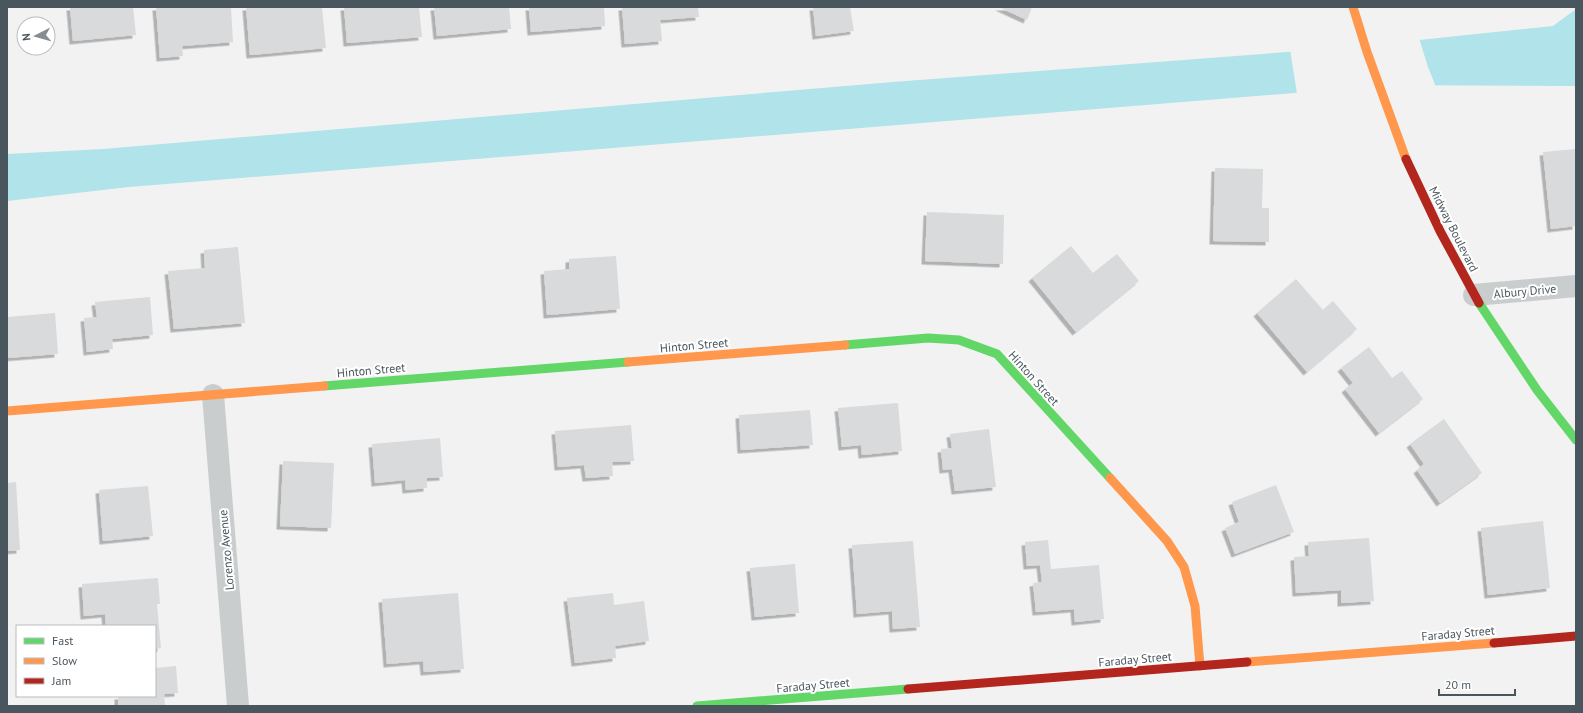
<svg xmlns="http://www.w3.org/2000/svg" width="1583" height="713" font-family="'PT Sans',sans-serif">
  <defs>
    <filter id="shadow"><feDropShadow dx="-3.5" dy="3.5" stdDeviation="0" flood-color="#0004"/></filter>
  </defs>
  <rect width="100%" height="100%" fill="#f2f2f2"/>
  <polygon fill="#b0e3ea" points="1576,9 1576,86 1361,85 1295,93 129,187 7,201 7,154 103,149 893,82 1353,47 1553,26"/>
  <polygon fill="#f2f2f2" points="1419,38 1428,67 1436,87 1361,87 1297,94 1290,49 1352,45"/>
  <g fill="#d8dadb" filter="url(#shadow)">
    <polygon points="70,7 133,7 136,35 73,41"/>
    <polygon points="156,7 231,7 233,42 182,46 183,56 160,58"/>
    <polygon points="246,7 322,7 326,48 250,55"/>
    <polygon points="344,7 419,7 422,37 347,43"/>
    <polygon points="434,7 509,7 511,29 437,36"/>
    <polygon points="529,7 604,7 605,26 531,32"/>
    <polygon points="622,7 698,7 699,17 660,20 662,41 625,44"/>
    <polygon points="813,7 850,7 854,31 816,36"/>
    <polygon points="999,7 1032,7 1027,20"/>
    <polygon points="1576,149 1576,226 1551,229 1543,152"/>
    <polygon points="1215,168 1263,169 1262,208 1269,208 1269,242 1213,241"/>
    <polygon points="927,212 1004,215 1003,264 925,261"/>
    <polygon points="1071,246 1093,273 1117,254 1139,281 1076,332 1032,278"/>
    <polygon points="238,247 245,323 174,329 168,271 205,268 204,250"/>
    <polygon points="616,256 620,309 547,315 544,271 569,269 569,259"/>
    <polygon points="1296,279 1323,310 1333,301 1357,329 1307,372 1257,313"/>
    <polygon points="150,297 153,335 112,339 113,349 87,352 84,318 97,317 95,302"/>
    <polygon points="55,313 58,354 7,358 7,317"/>
    <polygon points="1369,347 1392,378 1402,371 1423,399 1379,433 1345,389 1353,383 1341,368"/>
    <polygon points="898,403 902,451 862,455 861,445 842,447 838,408"/>
    <polygon points="810,410 813,445 741,450 739,415"/>
    <polygon points="1444,419 1482,473 1440,503 1417,470 1424,464 1410,444"/>
    <polygon points="631,425 634,461 612,462 613,476 586,478 584,465 558,467 555,431"/>
    <polygon points="989,429 996,487 955,491 952,469 943,470 941,449 952,448 950,434"/>
    <polygon points="440,438 443,477 427,478 427,488 406,490 405,480 375,483 372,444"/>
    <polygon points="283,461 334,463 331,528 280,526"/>
    <polygon points="16,482 20,550 7,551 7,483"/>
    <polygon points="1276,485 1294,532 1235,554 1225,528 1239,522 1232,502"/>
    <polygon points="148,486 153,536 103,541 99,490"/>
    <polygon points="1543,521 1550,588 1488,595 1481,528"/>
    <polygon points="1369,538 1374,601 1341,603 1341,590 1296,593 1294,557 1309,556 1308,542"/>
    <polygon points="1048,540 1051,569 1099,565 1104,619 1075,622 1074,609 1036,612 1033,583 1042,582 1040,565 1027,566 1025,542"/>
    <polygon points="913,541 920,627 893,629 892,611 857,614 852,545"/>
    <polygon points="795,564 799,613 755,617 750,568"/>
    <polygon points="158,578 160,604 157,604 161,648 155,649 155,626 106,626 105,614 84,616 82,584"/>
    <polygon points="458,593 464,669 424,672 423,661 387,664 382,599"/>
    <polygon points="613,593 614,605 644,601 649,641 615,646 616,658 575,663 567,598"/>
    <polygon points="176,666 178,693 164,694 165,706 118,706 118,696 155,696 155,668"/>
  </g>
  <g fill="none" stroke-linecap="round" stroke-linejoin="round">
    <g stroke="#cacdce" stroke-width="22">
      <polyline points="1474,295 1576,286"/>
      <polyline points="213,395 238,706"/>
    </g>
    <g stroke="#63d668" stroke-width="9">
      <polyline points="1479,303 1537,390 1576,440"/>
      <polyline points="845,345 928,338 959,340 997,354 1110,478"/>
      <polyline points="324,386 628,362"/>
      <polyline points="697,706 908,689"/>
    </g>
    <g stroke="#ff974d" stroke-width="9">
      <polyline points="1353,7 1367,52 1406,159"/>
      <polyline points="628,362 845,345"/>
      <polyline points="7,411 324,386"/>
      <polyline points="1110,478 1167,541 1184,567 1195,606 1200,666"/>
      <polyline points="1247,662 1494,643"/>
    </g>
    <g stroke="#b3261e" stroke-width="9">
      <polyline points="1406,159 1440,231 1479,303"/>
      <polyline points="1494,643 1576,636"/>
      <polyline points="908,689 1247,662"/>
    </g>
  </g>
  <g text-anchor="middle" dominant-baseline="central" stroke-width="4" stroke-linejoin="round" paint-order="stroke">
    <g font-size="12" fill="#4a565e" stroke="#fff">
      <text transform="translate(1454 229) rotate(63)">Midway Boulevard</text>
      <text transform="translate(1525 291) rotate(-5)">Albury Drive</text>
      <text transform="translate(694 345) rotate(-5)">Hinton Street</text>
      <text transform="translate(371 370) rotate(-5)">Hinton Street</text>
      <text transform="translate(1034 378) rotate(48)">Hinton Street</text>
      <text transform="translate(226 550) rotate(-95)">Lorenzo Avenue</text>
      <text transform="translate(1458 633) rotate(-5)">Faraday Street</text>
      <text transform="translate(1135 659) rotate(-5)">Faraday Street</text>
      <text transform="translate(813 685) rotate(-5)">Faraday Street</text>
    </g>
  </g>
  <rect width="1583" height="713" fill="none" stroke="#4a565e" stroke-width="16"/>
  <rect x="16" y="625" width="140" height="72" fill="#ffffff" stroke="#b7bbbf"/>
  <rect x="24" y="638" width="20" height="6" fill="#63d668" stroke="#b7bbbf"/>
  <text x="52" y="645" font-size="12" fill="#4a565e">Fast</text>
  <rect x="24" y="658" width="20" height="6" fill="#ff974d" stroke="#b7bbbf"/>
  <text x="52" y="665" font-size="12" fill="#4a565e">Slow</text>
  <rect x="24" y="678" width="20" height="6" fill="#b3261e" stroke="#b7bbbf"/>
  <text x="52" y="685" font-size="12" fill="#4a565e">Jam</text>
  <g transform="translate(36 36) rotate(264)"><circle r="19" fill="#ffffff" stroke="#b7bbbf"/>
  <path d="M0-3L7 15L0 10L-7 15Z" fill="#858d92"/>
  <text y="-6" font-size="11" font-weight="bold" text-anchor="middle" fill="#4a565e">N</text>
  </g>
  <path d="M1439 689v6h76v-6" fill="none" stroke="#4a565e" stroke-width="2"/>
  <text x="1445" y="689" font-size="12" fill="#4a565e" stroke="#ffffff" stroke-width="3" paint-order="stroke">20 m</text>
</svg>
